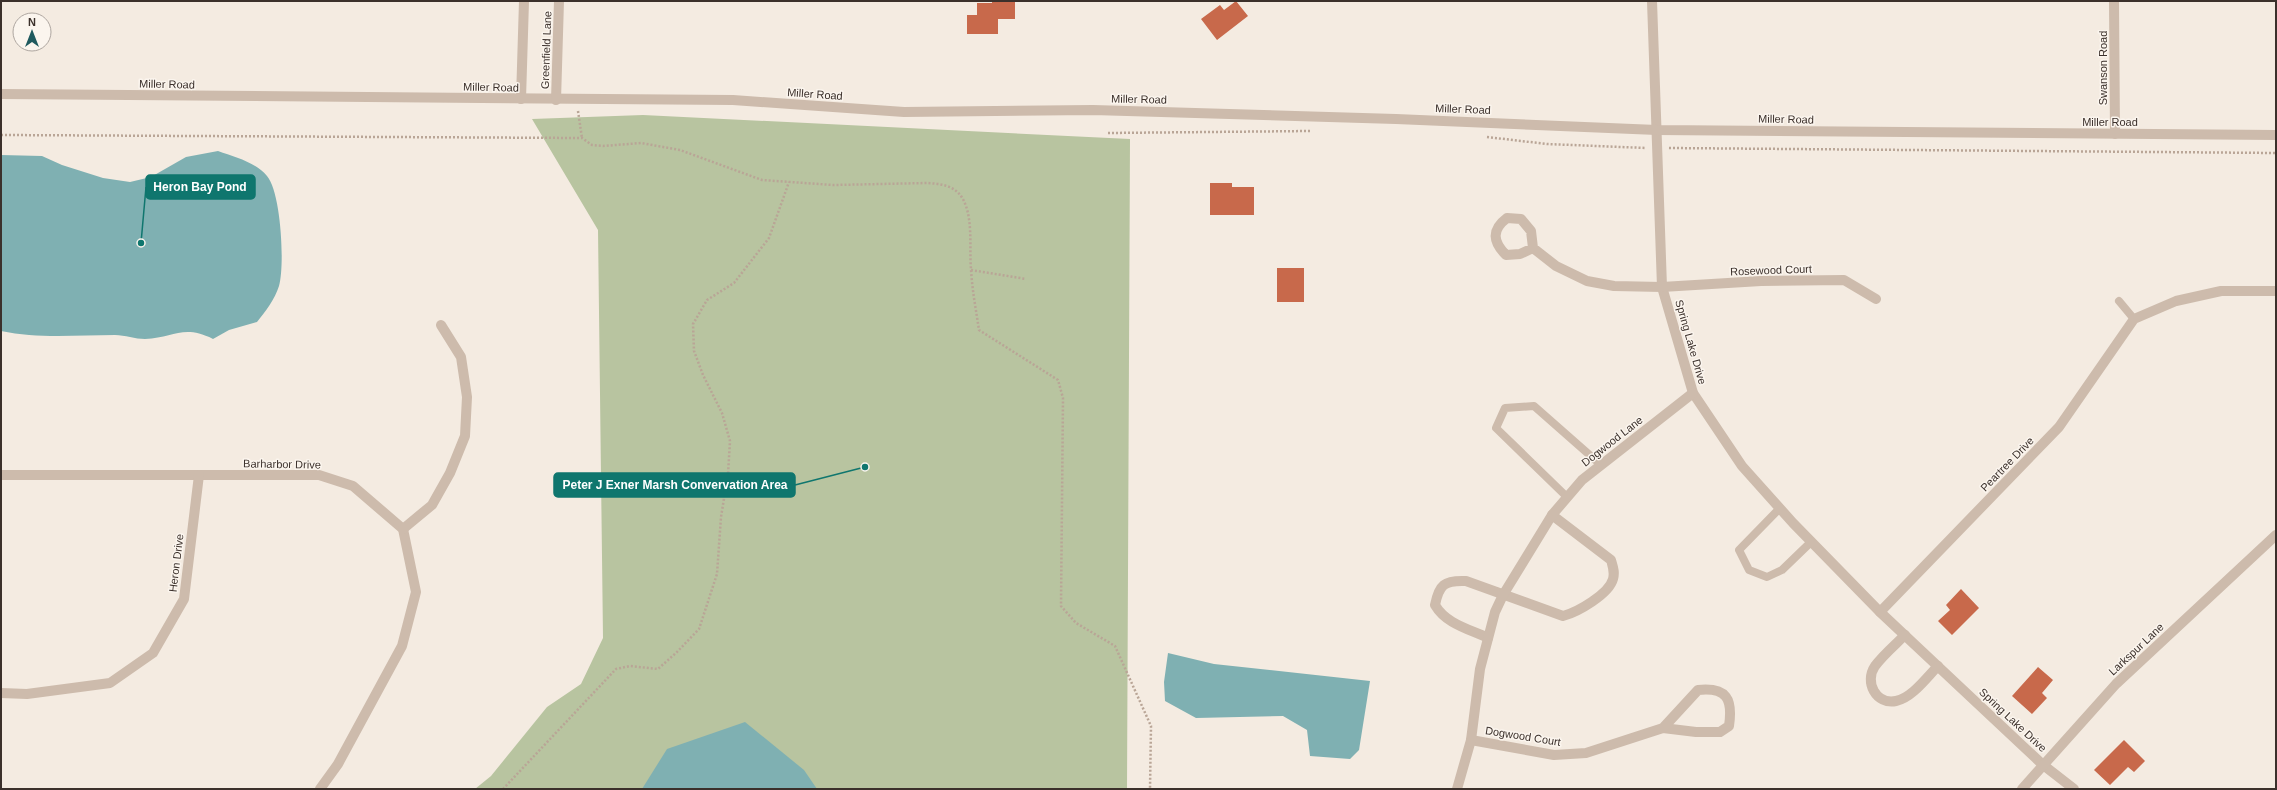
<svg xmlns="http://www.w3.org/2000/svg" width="2277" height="790" font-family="Helvetica,sans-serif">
  <rect width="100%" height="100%" fill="#f4ebe1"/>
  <polygon fill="#b8c4a0" points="643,115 1130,139 1127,789 475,789 491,776 547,707 581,684 603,638 598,230 532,119"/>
  <g fill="#7fb0b2">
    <path d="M218 151C235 157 255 162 267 176 281 192 285 265 279 286 275 299 265 312 257 322L229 330 213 339C183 324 174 338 145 339 135 339 125 335 115 335 77 335 38 339 1 331V155L42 156 62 165 103 178 130 182 151 177 186 157Z"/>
    <polygon points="1168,653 1214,664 1370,681 1359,750 1350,759 1310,756 1307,730 1283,716 1196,718 1165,701 1164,682"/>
    <polygon points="745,722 804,770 817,789 642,789 667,749"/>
  </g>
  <g fill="#c8694b">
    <polygon points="992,1 1015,1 1015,19 998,19 998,34 967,34 967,15 977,15 977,3 992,3"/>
    <polygon points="1236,1 1248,16 1217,40 1201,19 1220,5 1224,10"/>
    <polygon points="1210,183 1232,183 1232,187 1254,187 1254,215 1210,215"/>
    <rect x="1277" y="268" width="27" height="34"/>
    <polygon points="1961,589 1979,608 1952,635 1938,621 1950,610 1946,605"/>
    <polygon points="2038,667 2053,680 2042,693 2047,698 2032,714 2012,696"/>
    <polygon points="2124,740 2145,761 2134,772 2128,767 2110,785 2094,770"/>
  </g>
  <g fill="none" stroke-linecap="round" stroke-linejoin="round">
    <g stroke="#b9a596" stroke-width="2.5" stroke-dasharray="2 2" stroke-linecap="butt">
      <polyline points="578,111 582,138"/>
      <polyline points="1108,133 1310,131"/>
      <path d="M1 135 582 138 592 145 603 146 641 143 680 150 762 180 833 185 928 183C940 184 953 185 961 196 974 215 969 247 971 269 972 289 976 310 979 330L1058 380 1063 398 1061 606 1076 623 1115 646 1151 726 1150 789"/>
      <polyline points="1487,137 1547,144 1646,148"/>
      <polyline points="1669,148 2276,153"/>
      <polyline points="971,270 1026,279"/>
      <polyline points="503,789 616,669 630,666 658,669 677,652 699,629 717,574 721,517 728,474 730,441 722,413 703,375 694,351 693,324 707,300 734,283 769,238 789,182"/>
    </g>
    <g stroke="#cdbbac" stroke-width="8">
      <polyline points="2119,301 2134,319"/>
      <polyline points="1567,497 1496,428 1505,408 1534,406 1601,465"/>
      <polyline points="1780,508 1739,550 1749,570 1767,577 1782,570 1811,542"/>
    </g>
    <g stroke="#cdbbac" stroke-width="10">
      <polyline points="1652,1 1662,287 1693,393 1742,466 1793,523 1880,612 2042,764 2074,789"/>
      <polyline points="521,99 524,1"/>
      <path d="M1533 248 1520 254 1506 255C1493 242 1491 230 1507 218L1521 219 1531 231 1533 248 1556 266 1587 281 1614 286 1662 287 1761 281 1844 280 1876 299"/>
      <polyline points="1,475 319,475 353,486 403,529 416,592 402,646 338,764 320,789"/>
      <polyline points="403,529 432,505 450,473 465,436 467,397 461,357 441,325"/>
      <polyline points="1880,612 2059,427 2134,319 2176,301 2221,291 2276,291"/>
      <path d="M1905 635C1895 645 1883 655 1875 666 1864 682 1876 705 1896 701 1912 698 1927 677 1938 666"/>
      <path d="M1488 638C1469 629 1446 624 1435 605 1439 585 1444 580 1466 581L1563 616C1578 612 1609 594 1613 579 1615 572 1613 567 1611 560L1552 515"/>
      <polyline points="1,693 27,694 110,683 153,653 184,599 199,475"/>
      <path d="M1471 740 1554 755 1586 753 1663 728 1696 732H1720L1729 726C1733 699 1727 687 1698 690L1663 728"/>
      <polyline points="1457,789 1471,740 1480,669 1495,612 1503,595 1552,515 1582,480 1693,393"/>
      <polyline points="2022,789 2116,684 2276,535"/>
    </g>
    <g stroke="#cdbbac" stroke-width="10">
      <polyline points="2114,1 2115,134"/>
      <polyline points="1,94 733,100 904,112 1093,110 1396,119 1657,130 2276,135"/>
      <polyline points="556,100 559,1"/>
    </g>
  </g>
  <g text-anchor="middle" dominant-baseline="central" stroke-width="3" stroke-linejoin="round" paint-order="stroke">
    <g font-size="11" fill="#3b302b" stroke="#fbf5ee">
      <text transform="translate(546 50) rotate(-88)">Greenfield Lane</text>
      <text transform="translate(2103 68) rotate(-90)">Swanson Road</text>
      <text transform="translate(167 84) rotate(1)">Miller Road</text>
      <text transform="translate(491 87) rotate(1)">Miller Road</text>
      <text transform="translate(815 94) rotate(4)">Miller Road</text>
      <text transform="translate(1139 99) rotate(1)">Miller Road</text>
      <text transform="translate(1463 109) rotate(2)">Miller Road</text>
      <text transform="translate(1786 119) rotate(1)">Miller Road</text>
      <text x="2110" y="122">Miller Road</text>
      <text transform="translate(1771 270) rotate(-2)">Rosewood Court</text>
      <text transform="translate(1691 342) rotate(74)">Spring Lake Drive</text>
      <text transform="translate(1612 441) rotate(-38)">Dogwood Lane</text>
      <text transform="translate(282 464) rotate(1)">Barharbor Drive</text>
      <text transform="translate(2007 464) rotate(-46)">Peartree Drive</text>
      <text transform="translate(176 563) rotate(-83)">Heron Drive</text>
      <text transform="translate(2136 649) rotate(-43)">Larkspur Lane</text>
      <text transform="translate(2013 720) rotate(43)">Spring Lake Drive</text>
      <text transform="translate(1523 736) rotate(9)">Dogwood Court</text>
    </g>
  </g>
  <path fill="none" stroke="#0f766e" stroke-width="1.5" d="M141 243L146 187M865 467L795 485"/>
  <g fill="#0f766e" stroke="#fbf5ee" stroke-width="1.5">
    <circle cx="141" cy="243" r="4"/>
    <circle cx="865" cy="467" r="4"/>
  </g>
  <g fill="#0f766e" stroke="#0f766e" stroke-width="1.5">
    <rect x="146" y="175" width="109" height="24" rx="4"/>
    <rect x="554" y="473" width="241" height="24" rx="4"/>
  </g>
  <g font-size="12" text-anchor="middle" font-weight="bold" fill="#fff">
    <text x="200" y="191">Heron Bay Pond</text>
    <text x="675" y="489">Peter J Exner Marsh Convervation Area</text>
  </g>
  <rect width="2277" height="790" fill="none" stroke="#3b302b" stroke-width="4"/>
  <g transform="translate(32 32)"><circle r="19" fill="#fbf5ee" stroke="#aea6a0"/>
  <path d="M0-3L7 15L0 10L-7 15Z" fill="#1f5a5e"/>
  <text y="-6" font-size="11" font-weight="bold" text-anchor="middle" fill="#3b302b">N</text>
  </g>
</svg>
